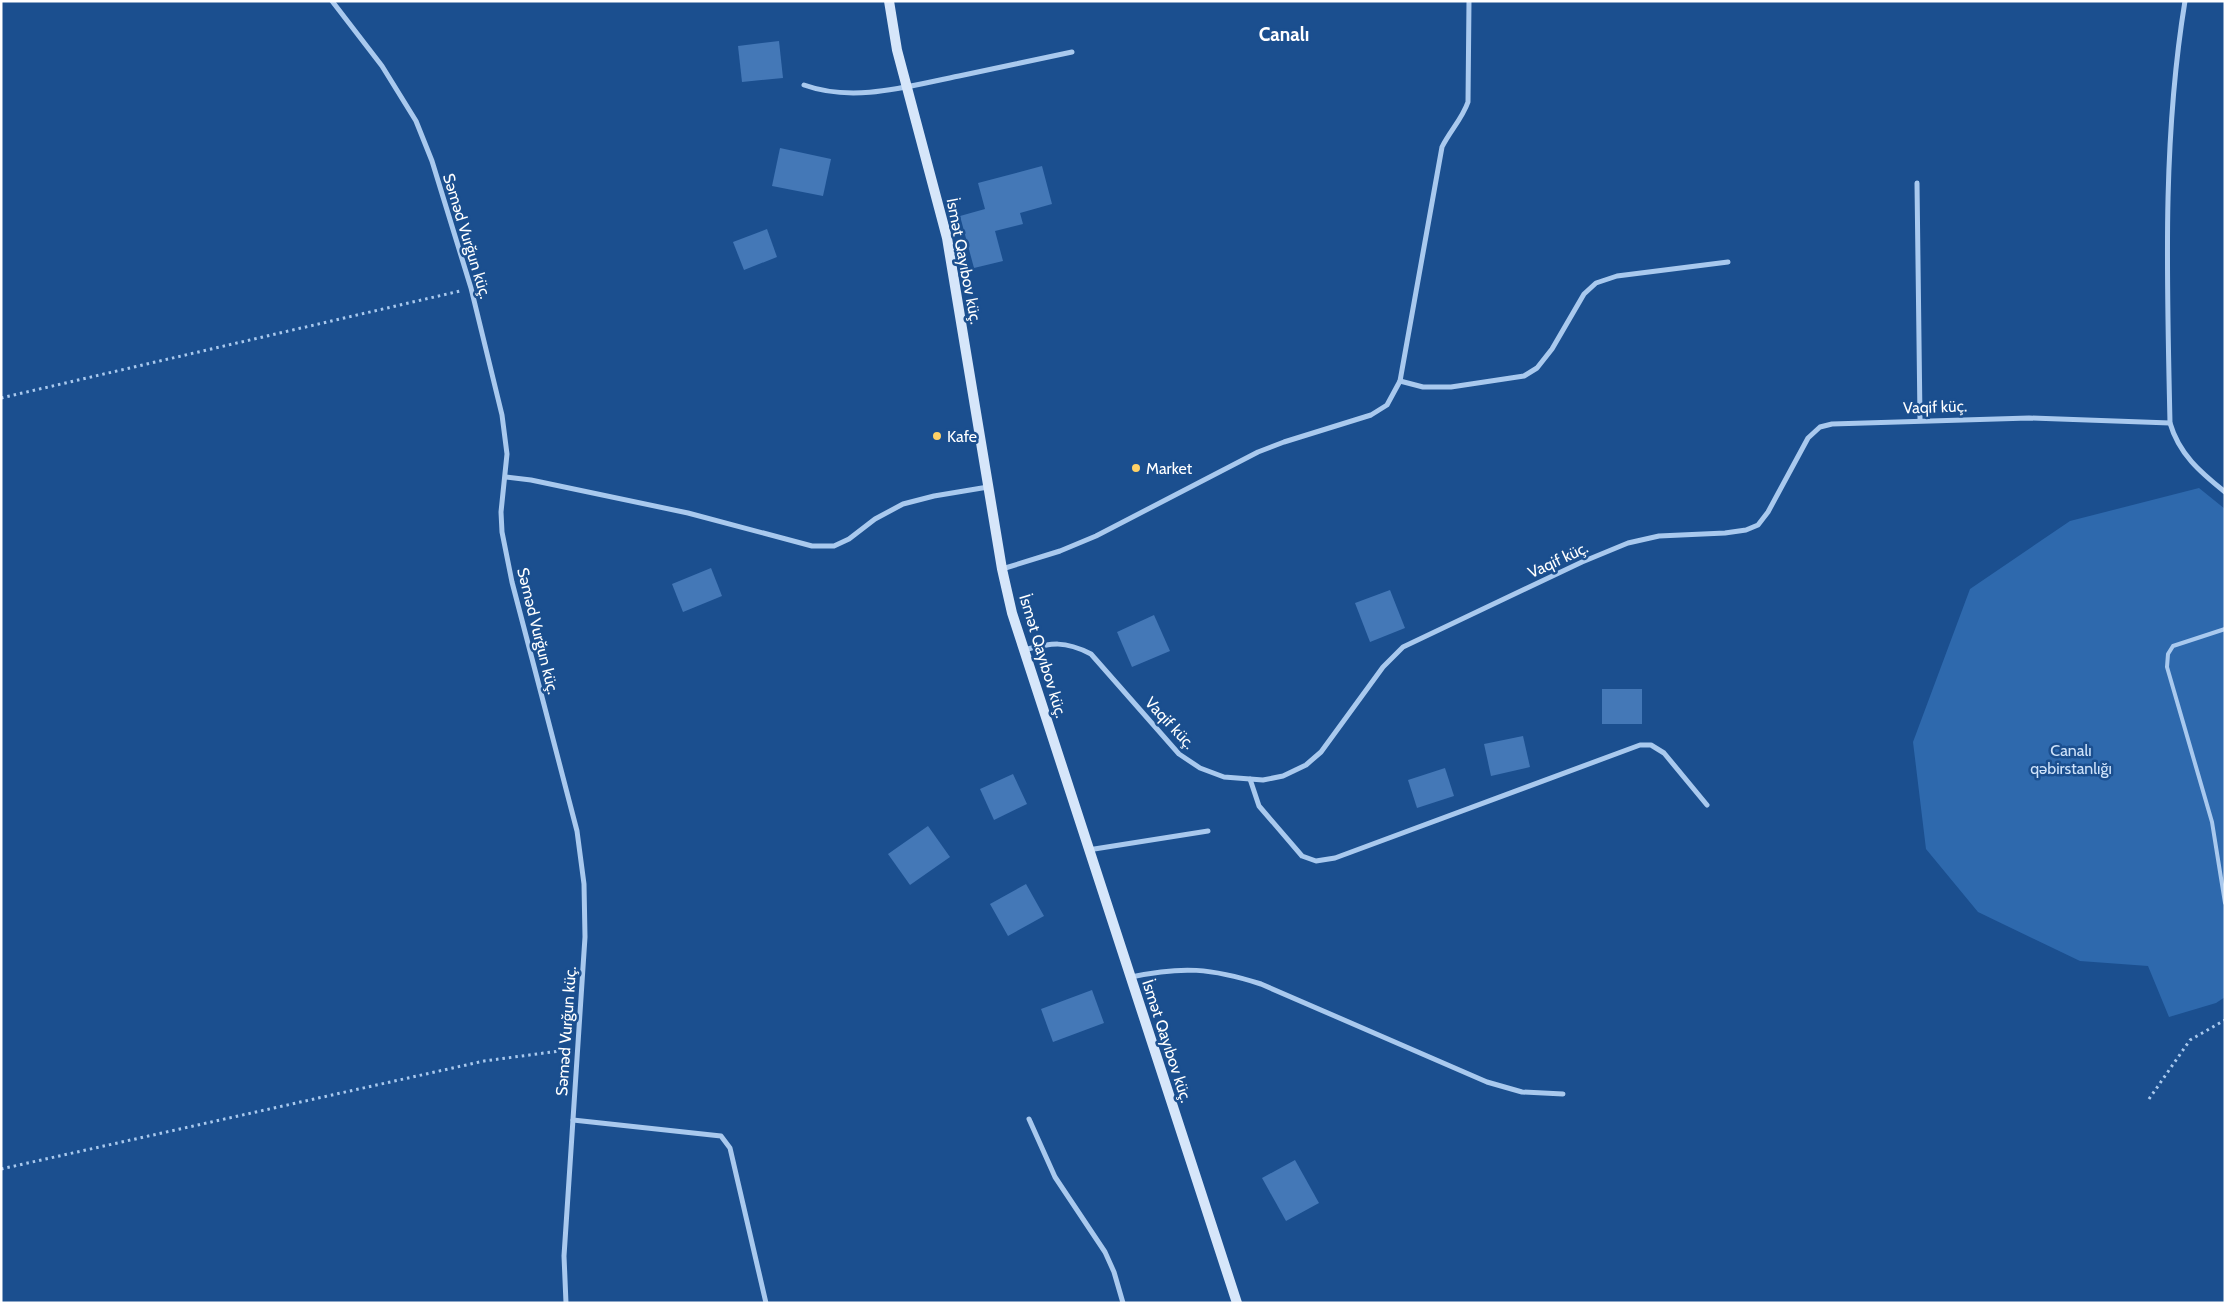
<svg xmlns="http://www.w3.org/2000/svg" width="2226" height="1304" font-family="Cabin,sans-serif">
  <rect width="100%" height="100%" fill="#1b4f8f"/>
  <polygon fill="#2e69ad" points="2199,488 2225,509 2225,997 2216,1003 2169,1017 2148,966 2080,961 1978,912 1926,849 1913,742 1970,589 2070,521"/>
  <g fill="#4478b7">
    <polygon points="779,41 783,78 742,82 738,46"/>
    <polygon points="780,148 831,159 823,196 772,186"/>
    <polygon points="1042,166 1052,204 1020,213 1023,224 995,231 1003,261 974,268 960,216 985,209 978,183"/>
    <polygon points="767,229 777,257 744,270 733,242"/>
    <polygon points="711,568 722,596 683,612 672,584"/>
    <polygon points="1390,590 1405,628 1370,642 1355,603"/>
    <polygon points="1154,615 1170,651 1132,667 1117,632"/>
    <rect x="1602" y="689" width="40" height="35"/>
    <polygon points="1523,736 1530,767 1491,776 1484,744"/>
    <polygon points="1445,768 1454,796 1417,808 1408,780"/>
    <polygon points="1013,774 1027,804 994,820 980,789"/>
    <polygon points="928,826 950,857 910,885 888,854"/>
    <polygon points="1026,884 1044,916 1008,936 990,904"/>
    <polygon points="1092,990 1104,1023 1053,1042 1041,1009"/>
    <polygon points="1295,1160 1319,1203 1286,1221 1262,1178"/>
  </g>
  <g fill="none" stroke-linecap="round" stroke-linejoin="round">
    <g stroke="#a9c9ee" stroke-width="3" stroke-dasharray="2.5 4" stroke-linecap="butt">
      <polyline points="1,398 460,291"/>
      <polyline points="2149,1099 2190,1040 2225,1020"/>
      <polyline points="1,1169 484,1061 567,1050"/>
    </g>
    <polyline stroke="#a9c9ee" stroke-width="4" points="2225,629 2173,646 2168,654 2167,667 2212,822 2225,903"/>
    <g stroke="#a9c9ee" stroke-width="5">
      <polyline points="332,1 382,66 416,121 432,161 471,288 502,415 507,454 501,512 502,532 512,582 577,831 584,884 585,937 564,1256 566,1303"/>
      <path d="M2185 1C2162 141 2167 282 2170 423 2179 454 2200 472 2225 492"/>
      <path d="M804 85C854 103 909 86 959 76 997 68 1034 60 1072 52"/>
      <polyline points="1917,183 1920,419"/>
      <polyline points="1400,381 1423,387 1451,387 1524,376 1537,368 1552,349 1584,294 1596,283 1617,276 1728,262"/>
      <polyline points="506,477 531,480 688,513 812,546 834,546 849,539 875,519 903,504 934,496 988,487"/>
      <path d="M1002 569 1060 551 1096 536 1258 452 1284 442 1371 415 1387 405 1400 381 1442 147C1450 131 1462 119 1468 102L1469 1"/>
      <path d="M1024 650C1052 643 1064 640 1091 654L1179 754 1200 768 1224 777 1263 780 1283 776 1306 765 1321 752 1383 667 1403 647 1582 562 1628 543 1659 536 1725 533 1746 530 1758 525 1768 512 1808 438 1820 427 1832 424 2029 418 2170 423"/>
      <polyline points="1250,779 1259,806 1302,856 1316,861 1335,858 1640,745 1651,745 1664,753 1707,805"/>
      <polyline points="1088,850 1208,831"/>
      <path d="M1131 977C1182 966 1211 968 1261 984L1487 1082 1522 1092 1563 1094"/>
      <polyline points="1029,1119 1055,1177 1105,1252 1114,1272 1123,1303"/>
      <polyline points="573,1120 721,1136 730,1148 766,1303"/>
    </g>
    <polyline stroke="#d6e6fa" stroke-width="10" points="889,1 897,50 947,238 1002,569 1012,613 1237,1303"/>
  </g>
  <g fill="#ffd166" stroke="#1b4f8f" stroke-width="2">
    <circle cx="937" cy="436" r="5"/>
    <circle cx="1136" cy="468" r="5"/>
  </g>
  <g text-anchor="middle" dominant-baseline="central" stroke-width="5" stroke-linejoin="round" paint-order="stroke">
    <g font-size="16" fill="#fff" stroke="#1b4f8f">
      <text transform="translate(467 236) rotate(73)">Səməd Vurğun küç.</text>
      <text transform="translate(964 261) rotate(79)">İsmət Qayıbov küç.</text>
      <text transform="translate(1935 407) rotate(-2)">Vaqif küç.</text>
      <text transform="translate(1558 560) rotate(-25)">Vaqif küç.</text>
      <text transform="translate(538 631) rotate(76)">Səməd Vurğun küç.</text>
      <text transform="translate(1043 656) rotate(73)">İsmət Qayıbov küç.</text>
      <text transform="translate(1170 723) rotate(47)">Vaqif küç.</text>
      <text transform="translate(566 1031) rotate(-86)">Səməd Vurğun küç.</text>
      <text transform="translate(1167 1041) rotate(72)">İsmət Qayıbov küç.</text>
    </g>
    <g font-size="16" fill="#fff" stroke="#1b4f8f" text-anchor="start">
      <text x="947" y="436">Kafe</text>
      <text x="1146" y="468">Market</text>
    </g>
    <g font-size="16" fill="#cfe3fa" stroke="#1b4f8f">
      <text x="2071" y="750">Canalı<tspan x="2071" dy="18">qəbirstanlığı</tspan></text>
    </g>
    <g font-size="19" font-weight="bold" fill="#fff" stroke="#1b4f8f">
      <text x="1284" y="34">Canalı</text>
    </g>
  </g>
  <rect width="2226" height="1304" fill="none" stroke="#ffffff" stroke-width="5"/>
</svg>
